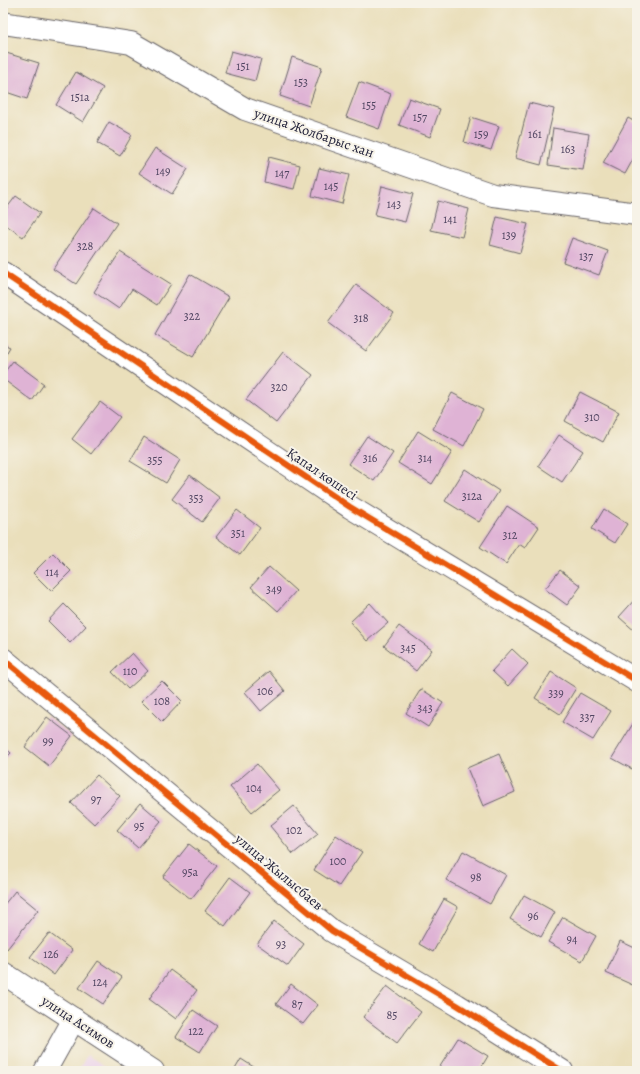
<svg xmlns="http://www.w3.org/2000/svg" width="640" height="1074" font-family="Alegreya,serif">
  <rect width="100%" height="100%" fill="#f7f3e8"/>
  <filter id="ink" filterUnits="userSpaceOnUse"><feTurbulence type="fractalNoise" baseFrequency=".025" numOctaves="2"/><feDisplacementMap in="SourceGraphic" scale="8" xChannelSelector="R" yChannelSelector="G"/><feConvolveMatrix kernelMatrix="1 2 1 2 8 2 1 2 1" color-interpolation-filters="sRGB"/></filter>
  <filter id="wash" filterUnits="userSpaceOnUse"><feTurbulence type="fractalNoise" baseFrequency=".012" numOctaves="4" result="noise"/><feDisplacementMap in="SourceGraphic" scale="16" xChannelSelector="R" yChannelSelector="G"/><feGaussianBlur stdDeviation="0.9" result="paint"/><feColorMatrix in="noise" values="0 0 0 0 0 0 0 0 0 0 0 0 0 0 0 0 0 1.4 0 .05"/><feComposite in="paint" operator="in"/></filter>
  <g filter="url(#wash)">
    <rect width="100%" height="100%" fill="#eadfbb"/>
    <polygon fill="#ebd1eb" points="87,1055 113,1071 78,1071"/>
    <g id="blocks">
      <g fill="#dfb3d5">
        <polygon points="231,51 261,59 255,81 225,73"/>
        <polygon points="3,52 39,63 27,99 3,91"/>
        <polygon points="292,57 322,67 309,106 280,96"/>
        <polygon points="76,72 103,88 83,122 56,105"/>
        <polygon points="359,82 391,94 379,129 346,117"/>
        <polygon points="409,98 440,109 430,137 399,125"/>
        <polygon points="529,103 554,109 541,165 515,158"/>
        <polygon points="471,117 499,126 491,150 464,142"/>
        <polygon points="628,118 637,123 637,152 625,174 603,163"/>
        <polygon points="109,122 132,135 120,156 97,143"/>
        <polygon points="553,128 589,134 583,170 548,165"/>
        <polygon points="155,148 188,169 172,194 139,173"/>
        <polygon points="269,157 300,165 294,189 264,182"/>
        <polygon points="319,168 349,175 342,204 312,196"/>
        <polygon points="382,186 413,194 405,222 375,215"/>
        <polygon points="16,196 40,213 23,237 3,223 3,213"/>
        <polygon points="438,201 469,209 462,237 431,230"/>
        <polygon points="94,208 117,223 76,284 53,269"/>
        <polygon points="497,217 528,224 520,253 490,245"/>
        <polygon points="572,238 608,251 599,275 563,262"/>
        <polygon points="120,252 171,284 157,305 132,289 119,309 94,292"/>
        <polygon points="190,274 229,297 193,357 155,335"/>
        <polygon points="356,285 394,313 366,351 328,323"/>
        <polygon points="3,344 10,347 3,359"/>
        <polygon points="283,352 313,375 276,423 246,400"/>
        <polygon points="13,361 44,384 32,401 3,379 3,374"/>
        <polygon points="580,392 619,412 603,442 565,421"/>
        <polygon points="452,393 483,409 464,446 433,429"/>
        <polygon points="100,402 120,417 91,454 72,439"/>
        <polygon points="418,431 452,452 432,484 398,463"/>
        <polygon points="559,435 583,451 562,482 538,466"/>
        <polygon points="367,436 393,453 374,481 348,464"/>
        <polygon points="144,437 180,460 166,483 130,461"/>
        <polygon points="465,469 499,491 479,522 445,501"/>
        <polygon points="190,475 220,498 202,522 172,499"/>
        <polygon points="507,506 539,527 525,548 519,544 506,564 480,547"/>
        <polygon points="604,509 627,524 615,543 592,529"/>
        <polygon points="237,510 260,528 240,555 216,537"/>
        <polygon points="53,553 71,571 51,591 33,573"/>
        <polygon points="269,567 296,591 278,611 251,587"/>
        <polygon points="560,570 581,586 567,605 545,589"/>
        <polygon points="637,597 637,633 619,617"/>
        <polygon points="370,603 388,623 367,641 350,622"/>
        <polygon points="64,604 86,626 70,643 48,621"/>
        <polygon points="399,626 432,650 416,671 384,646"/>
        <polygon points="512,649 528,664 508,686 492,671"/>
        <polygon points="132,653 148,671 128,689 112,672"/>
        <polygon points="269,671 285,691 261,711 245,692"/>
        <polygon points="551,672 576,688 560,714 535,698"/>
        <polygon points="162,681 182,701 162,722 141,701"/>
        <polygon points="421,689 443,703 428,727 406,713"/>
        <polygon points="580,693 611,711 593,740 562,722"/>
        <polygon points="47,717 72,736 49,766 25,747"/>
        <polygon points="634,722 637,724 637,760 632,769 612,758"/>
        <polygon points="3,746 11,753 3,761"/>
        <polygon points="499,754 515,792 483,806 467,768"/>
        <polygon points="257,764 279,790 252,812 230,787"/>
        <polygon points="97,775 120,796 94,824 71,803"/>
        <polygon points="140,803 161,821 138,848 117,830"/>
        <polygon points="294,806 318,834 293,854 270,826"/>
        <polygon points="336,835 362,852 339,886 314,870"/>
        <polygon points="189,844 217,866 191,899 163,877"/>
        <polygon points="463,851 506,875 490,904 446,880"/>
        <polygon points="230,877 250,892 225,926 205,911"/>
        <polygon points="15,891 38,910 7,949 3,945 3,906"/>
        <polygon points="524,895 555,912 541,937 510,919"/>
        <polygon points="444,899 458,907 433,952 419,944"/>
        <polygon points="563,917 596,936 582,961 548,942"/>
        <polygon points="274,921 304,944 288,966 257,944"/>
        <polygon points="49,933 72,950 54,975 30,957"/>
        <polygon points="620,941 637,949 637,987 606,973"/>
        <polygon points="98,961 122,977 103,1004 79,988"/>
        <polygon points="170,970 197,990 176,1019 149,999"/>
        <polygon points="291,984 318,1005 303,1024 276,1004"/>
        <polygon points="387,986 421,1012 397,1043 363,1017"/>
        <polygon points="193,1010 217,1026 200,1052 176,1037"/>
        <polygon points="458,1038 488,1056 479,1071 444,1071 439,1068"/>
        <polygon points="241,1059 260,1071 234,1071"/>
      </g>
    </g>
  </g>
  <g filter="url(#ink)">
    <use href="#blocks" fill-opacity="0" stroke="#686468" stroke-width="1"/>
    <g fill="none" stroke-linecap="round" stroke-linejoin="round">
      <g stroke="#686468" stroke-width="24">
        <g id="minor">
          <polyline points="3,23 131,43 245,109 493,195 637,214"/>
          <polyline points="3,273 350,507 637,681"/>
          <polyline points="3,659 332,931 457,1005 562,1071"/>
          <polyline points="3,973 153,1071"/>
          <polyline points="45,1071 74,1019"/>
        </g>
      </g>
      <use href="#minor" stroke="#fff" stroke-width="22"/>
      <g stroke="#f7f3e8" stroke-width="8">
        <g id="cycleway">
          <polyline points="3,273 350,507 637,681"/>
          <polyline points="3,659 332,931 457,1005 562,1071"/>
        </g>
      </g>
      <use href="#cycleway" stroke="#e8590c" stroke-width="6"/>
    </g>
  </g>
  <g text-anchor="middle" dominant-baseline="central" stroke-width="4" stroke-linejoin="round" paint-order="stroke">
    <g font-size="12" fill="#514662">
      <text x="243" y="66">151</text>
      <text x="301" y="82">153</text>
      <text x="80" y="97">151а</text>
      <text x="369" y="105">155</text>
      <text x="420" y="117">157</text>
      <text x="481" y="134">159</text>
      <text x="535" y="134">161</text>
      <text x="568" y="149">163</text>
      <text x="163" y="171">149</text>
      <text x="282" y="173">147</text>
      <text x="331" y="186">145</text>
      <text x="394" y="204">143</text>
      <text x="450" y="219">141</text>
      <text x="509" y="235">139</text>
      <text x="85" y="246">328</text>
      <text x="586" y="256">137</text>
      <text x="192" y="316">322</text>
      <text x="361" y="318">318</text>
      <text x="279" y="387">320</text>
      <text x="592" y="417">310</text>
      <text x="370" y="458">316</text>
      <text x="425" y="458">314</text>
      <text x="155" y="460">355</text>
      <text x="472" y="496">312а</text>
      <text x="196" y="498">353</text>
      <text x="238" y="533">351</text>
      <text x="510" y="535">312</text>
      <text x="52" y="572">114</text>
      <text x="274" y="589">349</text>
      <text x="408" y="648">345</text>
      <text x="130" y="671">110</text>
      <text x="265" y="691">106</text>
      <text x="556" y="693">339</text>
      <text x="162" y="701">108</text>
      <text x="425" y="708">343</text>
      <text x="587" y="717">337</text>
      <text x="48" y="741">99</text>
      <text x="254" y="788">104</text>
      <text x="96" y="799">97</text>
      <text x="139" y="826">95</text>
      <text x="294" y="830">102</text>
      <text x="338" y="861">100</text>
      <text x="190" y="872">95а</text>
      <text x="476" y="877">98</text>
      <text x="533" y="916">96</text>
      <text x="572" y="939">94</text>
      <text x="281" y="944">93</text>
      <text x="51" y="954">126</text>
      <text x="100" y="982">124</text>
      <text x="297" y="1004">87</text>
      <text x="392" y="1015">85</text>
      <text x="196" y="1031">122</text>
    </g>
    <g font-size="14" fill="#22223b" stroke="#f7f3e8">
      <text transform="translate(314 133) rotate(19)">улица Жолбарыс хан</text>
      <text transform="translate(322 474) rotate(34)">Қапал көшесі</text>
      <text transform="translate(279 872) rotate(40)">улица Жылысбаев</text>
      <text transform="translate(78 1022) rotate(33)">улица Асимов</text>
    </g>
  </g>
  <rect width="640" height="1074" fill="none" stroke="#f7f3e8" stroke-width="16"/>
</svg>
